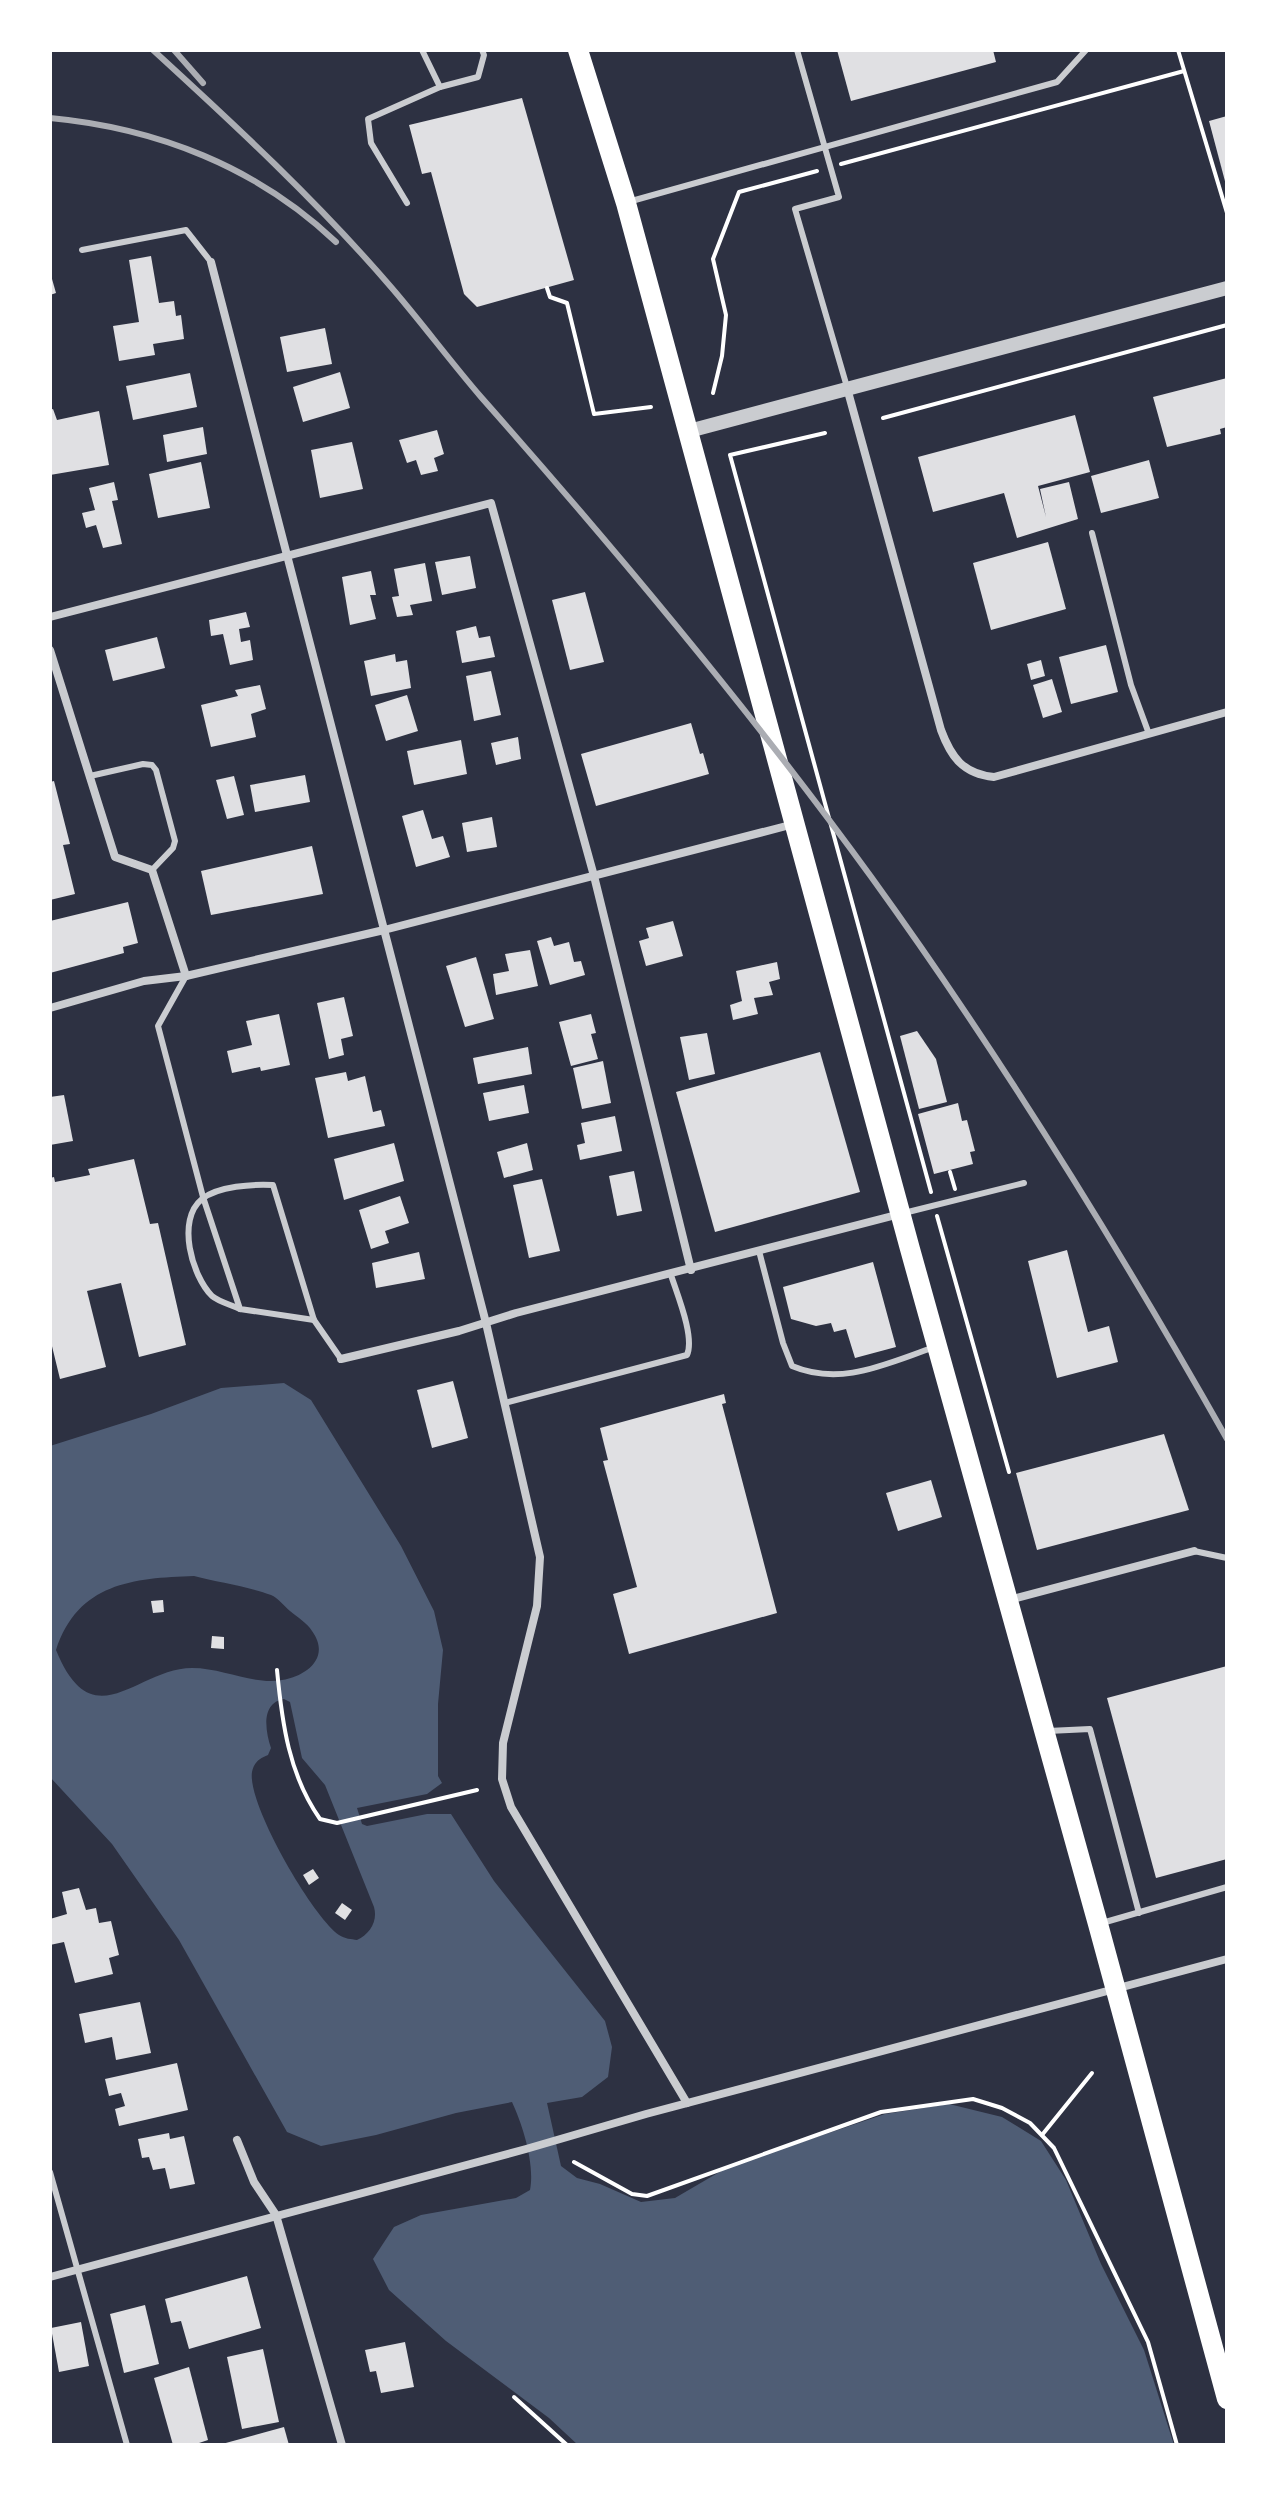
<svg xmlns="http://www.w3.org/2000/svg" width="1277" height="2495" font-family="Bitter,serif">
  <rect width="100%" height="100%" fill="#2d3142"/>
  <path fill="#4f5d75" fill-rule="evenodd" d="M284 1383 311 1400 401 1546 434 1611 443 1650 438 1704V1776L442 1783 427 1794 357 1808 362 1824 367 1826 427 1814H451L494 1881 605 2021 612 2047 608 2077 582 2097 547 2103 561 2166 577 2178 600 2184 641 2202 675 2198 728 2167 885 2114 949 2104 1002 2117 1041 2141 1066 2180 1101 2264 1144 2350 1174 2445H578L549 2418 446 2341 389 2290 373 2259 394 2227 421 2215 516 2198 530 2190C535 2164 523 2126 512 2102L456 2113 376 2135 321 2146 287 2132 179 1940 112 1844 50 1777V1446L151 1414 221 1388ZM194 1576C217 1582 250 1587 271 1595 278 1598 284 1606 290 1611 297 1617 307 1623 312 1631 331 1657 307 1676 282 1680 252 1685 223 1668 192 1668 137 1668 93 1741 56 1650 78 1583 133 1578 194 1576ZM284 1699 290 1702 302 1758 325 1785 374 1907C378 1921 370 1934 357 1940 351 1939 345 1939 339 1935 312 1916 247 1804 252 1772 254 1762 260 1758 268 1755L271 1748C265 1730 261 1703 284 1699Z"/>
  <g fill="#e0e0e3">
    <polygon points="837,50 993,50 996,62 851,101"/>
    <polygon points="522,98 574,280 477,307 464,294 431,172 422,174 409,125"/>
    <polygon points="1227,116 1227,184 1226,185 1209,121"/>
    <polygon points="151,256 159,303 174,301 176,316 181,315 184,339 153,344 155,355 119,361 113,326 139,322 129,260"/>
    <polygon points="50,272 56,293 50,295"/>
    <polygon points="325,328 332,364 287,372 280,337"/>
    <polygon points="340,372 350,408 303,422 293,387"/>
    <polygon points="190,373 197,407 133,420 126,386"/>
    <polygon points="1227,378 1227,427 1220,429 1221,434 1167,447 1153,397"/>
    <polygon points="53,409 57,420 99,411 109,465 50,475 50,410"/>
    <polygon points="1075,415 1090,472 1038,486 1046,517 1040,489 1069,482 1078,519 1017,538 1004,493 933,512 918,457"/>
    <polygon points="203,427 207,454 167,462 163,435"/>
    <polygon points="437,430 444,454 434,458 438,471 421,475 416,460 407,463 399,440"/>
    <polygon points="352,442 363,489 320,498 311,450"/>
    <polygon points="1149,460 1159,498 1101,513 1091,476"/>
    <polygon points="201,462 210,508 158,518 149,474"/>
    <polygon points="114,482 118,500 112,501 122,544 103,548 96,525 86,528 82,513 95,510 89,488"/>
    <polygon points="1048,542 1066,609 991,630 973,563"/>
    <polygon points="470,556 476,588 442,595 435,562"/>
    <polygon points="425,563 432,601 410,605 413,615 397,617 392,597 399,596 394,569"/>
    <polygon points="371,571 376,595 370,595 376,619 350,625 342,577"/>
    <polygon points="585,592 604,662 570,670 552,600"/>
    <polygon points="246,612 250,627 239,629 241,642 250,640 253,660 230,665 223,634 211,636 209,620"/>
    <polygon points="476,626 479,638 490,636 495,657 462,663 456,631"/>
    <polygon points="157,637 165,668 113,681 105,650"/>
    <polygon points="1106,645 1118,692 1071,704 1059,657"/>
    <polygon points="395,654 396,662 407,660 411,688 371,696 364,661"/>
    <polygon points="1041,660 1045,676 1031,680 1027,664"/>
    <polygon points="491,671 501,715 474,721 466,676"/>
    <polygon points="1052,679 1062,712 1043,718 1033,685"/>
    <polygon points="260,685 266,709 251,714 256,737 211,747 201,705 238,696 235,690"/>
    <polygon points="407,695 418,731 386,741 375,705"/>
    <polygon points="691,723 700,754 703,753 709,774 596,806 581,754"/>
    <polygon points="518,737 521,759 496,765 491,743"/>
    <polygon points="461,740 467,774 414,785 407,751"/>
    <polygon points="305,775 310,802 255,812 250,785"/>
    <polygon points="234,776 244,815 227,819 216,780"/>
    <polygon points="54,781 70,844 63,845 75,894 50,900 50,782"/>
    <polygon points="423,810 432,839 443,836 450,857 416,867 402,816"/>
    <polygon points="492,817 497,847 467,852 462,823"/>
    <polygon points="312,846 323,894 211,915 201,871"/>
    <polygon points="128,902 138,943 123,947 124,953 50,973 50,921"/>
    <polygon points="673,921 683,956 646,966 639,941 649,938 646,928"/>
    <polygon points="551,937 554,946 569,942 574,962 581,961 585,975 550,985 537,941"/>
    <polygon points="530,950 538,986 496,995 493,974 509,971 505,954"/>
    <polygon points="476,957 494,1019 465,1027 446,966"/>
    <polygon points="777,962 780,979 769,982 773,995 754,998 758,1014 733,1020 730,1005 742,1001 736,971"/>
    <polygon points="344,997 353,1036 341,1039 344,1055 329,1059 317,1003"/>
    <polygon points="279,1014 290,1065 261,1071 260,1067 232,1073 227,1051 252,1045 246,1021"/>
    <polygon points="591,1014 596,1033 591,1034 598,1059 571,1066 559,1022"/>
    <polygon points="917,1031 936,1059 947,1102 919,1109 900,1036"/>
    <polygon points="707,1033 715,1074 689,1080 680,1037"/>
    <polygon points="528,1047 532,1074 478,1084 473,1058"/>
    <polygon points="820,1052 860,1192 715,1232 676,1092"/>
    <polygon points="603,1061 611,1103 582,1109 573,1068"/>
    <polygon points="346,1072 348,1081 365,1076 373,1112 381,1110 385,1126 328,1138 315,1078"/>
    <polygon points="524,1085 529,1113 489,1121 483,1093"/>
    <polygon points="64,1095 73,1141 50,1145 50,1097"/>
    <polygon points="958,1103 962,1121 967,1120 975,1151 970,1152 973,1164 934,1174 918,1114"/>
    <polygon points="615,1116 622,1151 580,1160 577,1145 585,1143 581,1123"/>
    <polygon points="394,1143 404,1181 344,1200 334,1159"/>
    <polygon points="527,1143 533,1170 504,1178 497,1152"/>
    <polygon points="134,1159 150,1224 158,1223 186,1345 139,1357 121,1283 87,1291 106,1367 60,1379 50,1338 50,1178 54,1177 55,1182 90,1175 88,1169"/>
    <polygon points="634,1171 642,1211 617,1216 609,1176"/>
    <polygon points="542,1179 560,1251 529,1258 513,1185"/>
    <polygon points="400,1196 409,1223 385,1231 389,1243 371,1249 359,1210"/>
    <polygon points="1067,1250 1088,1332 1109,1326 1118,1362 1057,1378 1028,1261"/>
    <polygon points="419,1252 425,1279 376,1288 372,1263"/>
    <polygon points="873,1262 896,1347 855,1358 846,1329 834,1332 831,1323 816,1326 791,1319 783,1287"/>
    <polygon points="453,1381 468,1438 432,1448 417,1390"/>
    <polygon points="724,1394 726,1403 722,1404 777,1613 629,1654 613,1594 637,1587 603,1461 608,1460 600,1428"/>
    <polygon points="1164,1434 1189,1510 1037,1550 1016,1473"/>
    <polygon points="931,1480 942,1517 898,1531 886,1493"/>
    <polygon points="163,1600 164,1612 153,1613 151,1601"/>
    <polygon points="212,1636 224,1637 224,1649 211,1648"/>
    <polygon points="1227,1666 1227,1859 1156,1878 1107,1698"/>
    <polygon points="313,1869 319,1878 309,1885 303,1875"/>
    <polygon points="79,1888 86,1910 96,1908 99,1923 111,1921 119,1955 109,1958 113,1974 75,1983 64,1942 50,1945 50,1919 67,1914 62,1892"/>
    <polygon points="342,1903 352,1910 345,1920 335,1913"/>
    <polygon points="140,2002 151,2053 116,2060 112,2037 85,2043 79,2014"/>
    <polygon points="177,2063 188,2110 119,2126 115,2109 125,2106 121,2093 109,2096 105,2079"/>
    <polygon points="169,2133 170,2139 184,2136 195,2184 170,2189 165,2168 153,2170 149,2157 142,2158 138,2139"/>
    <polygon points="247,2276 261,2328 189,2349 181,2321 171,2323 165,2299"/>
    <polygon points="145,2305 159,2364 124,2373 110,2314"/>
    <polygon points="81,2322 89,2366 59,2372 51,2328"/>
    <polygon points="405,2342 414,2387 381,2393 376,2371 370,2372 365,2350"/>
    <polygon points="263,2349 279,2422 242,2429 227,2357"/>
    <polygon points="189,2367 208,2440 193,2445 173,2445 154,2378"/>
    <polygon points="284,2427 289,2445 222,2445 222,2444"/>
  </g>
  <g fill="none" stroke-linecap="round" stroke-linejoin="round">
    <g stroke="#fff" stroke-width="4">
      <polyline points="1178,50 1227,213"/>
      <polyline points="841,164 1184,71"/>
      <polyline points="547,288 550,297 567,303 594,414 651,407"/>
      <polyline points="713,393 722,356 726,315 713,259 739,192 817,171"/>
      <polyline points="883,418 1227,325"/>
      <polyline points="825,433 730,455 931,1192"/>
      <polyline points="950,1172 955,1189"/>
      <polyline points="937,1216 1009,1472"/>
      <path d="M277 1670C282 1723 289 1775 320 1819L337 1823 477 1790"/>
      <polyline points="1042,2135 1092,2073"/>
      <polyline points="574,2162 632,2194 647,2196 881,2112 973,2099 1002,2108 1030,2123 1054,2148 1148,2342 1177,2445"/>
      <polyline points="514,2397 567,2445"/>
    </g>
    <g stroke="#caccd0" stroke-width="6">
      <polyline points="797,50 839,197 795,209 847,387"/>
      <polyline points="440,87 478,77 484,55 482,50"/>
      <polyline points="628,202 1057,82 1086,50"/>
      <polyline points="407,203 371,143 368,119 440,87 422,50"/>
      <polyline points="82,250 186,230 211,262"/>
      <polyline points="1092,533 1131,685 1149,734"/>
      <polyline points="90,776 143,764 152,765 156,770 175,841 173,848 152,870"/>
      <polyline points="186,976 158,1026 203,1197 240,1309 314,1320"/>
      <polyline points="904,1213 1024,1183"/>
      <path d="M759 1251 783 1343 792 1366C842 1387 887 1363 935 1347"/>
      <path d="M240 1309C232 1305 219 1302 212 1296 192 1276 176 1220 202 1199 218 1186 253 1184 273 1185L314 1320 341 1359"/>
      <path d="M505 1403 687 1355C695 1337 677 1294 671 1275"/>
      <polyline points="1194,1551 1227,1558"/>
      <polyline points="1048,1731 1090,1729 1139,1913"/>
      <polyline points="1102,1923 1227,1887"/>
      <polyline points="50,2172 127,2445"/>
    </g>
    <g stroke="#caccd0" stroke-width="8">
      <polyline points="211,262 486,1323 540,1557 537,1606 503,1743 502,1779 511,1807 687,2103"/>
      <path d="M847 388 941 730C951 757 963 774 994 777L1227 712"/>
      <polyline points="50,617 491,503 594,876 691,1270"/>
      <polyline points="50,650 115,857 152,870 186,976"/>
      <polyline points="50,1008 144,981 186,976 384,930 794,824"/>
      <polyline points="341,1359 459,1331 516,1313 900,1214"/>
      <polyline points="1009,1600 1194,1551"/>
      <polyline points="237,2140 254,2182 276,2215 342,2445"/>
      <polyline points="50,2277 526,2149 646,2114 1227,1959"/>
    </g>
    <polyline stroke="#caccd0" stroke-width="14" points="689,431 1227,288"/>
    <polyline stroke="#fff" stroke-width="20" points="578,50 626,203 910,1249 1098,1924 1227,2399"/>
    <g stroke="#abadb3" stroke-width="6">
      <path d="M153 50C235 125 318 202 391 287 422 323 450 361 481 397 618 552 750 710 872 878 1002 1058 1118 1246 1227 1439"/>
      <polyline points="174,50 203,83"/>
      <path d="M50 118C157 128 257 167 336 242"/>
    </g>
  </g>
  <rect width="1277" height="2495" fill="none" stroke="#ffffff" stroke-width="104"/>
</svg>
